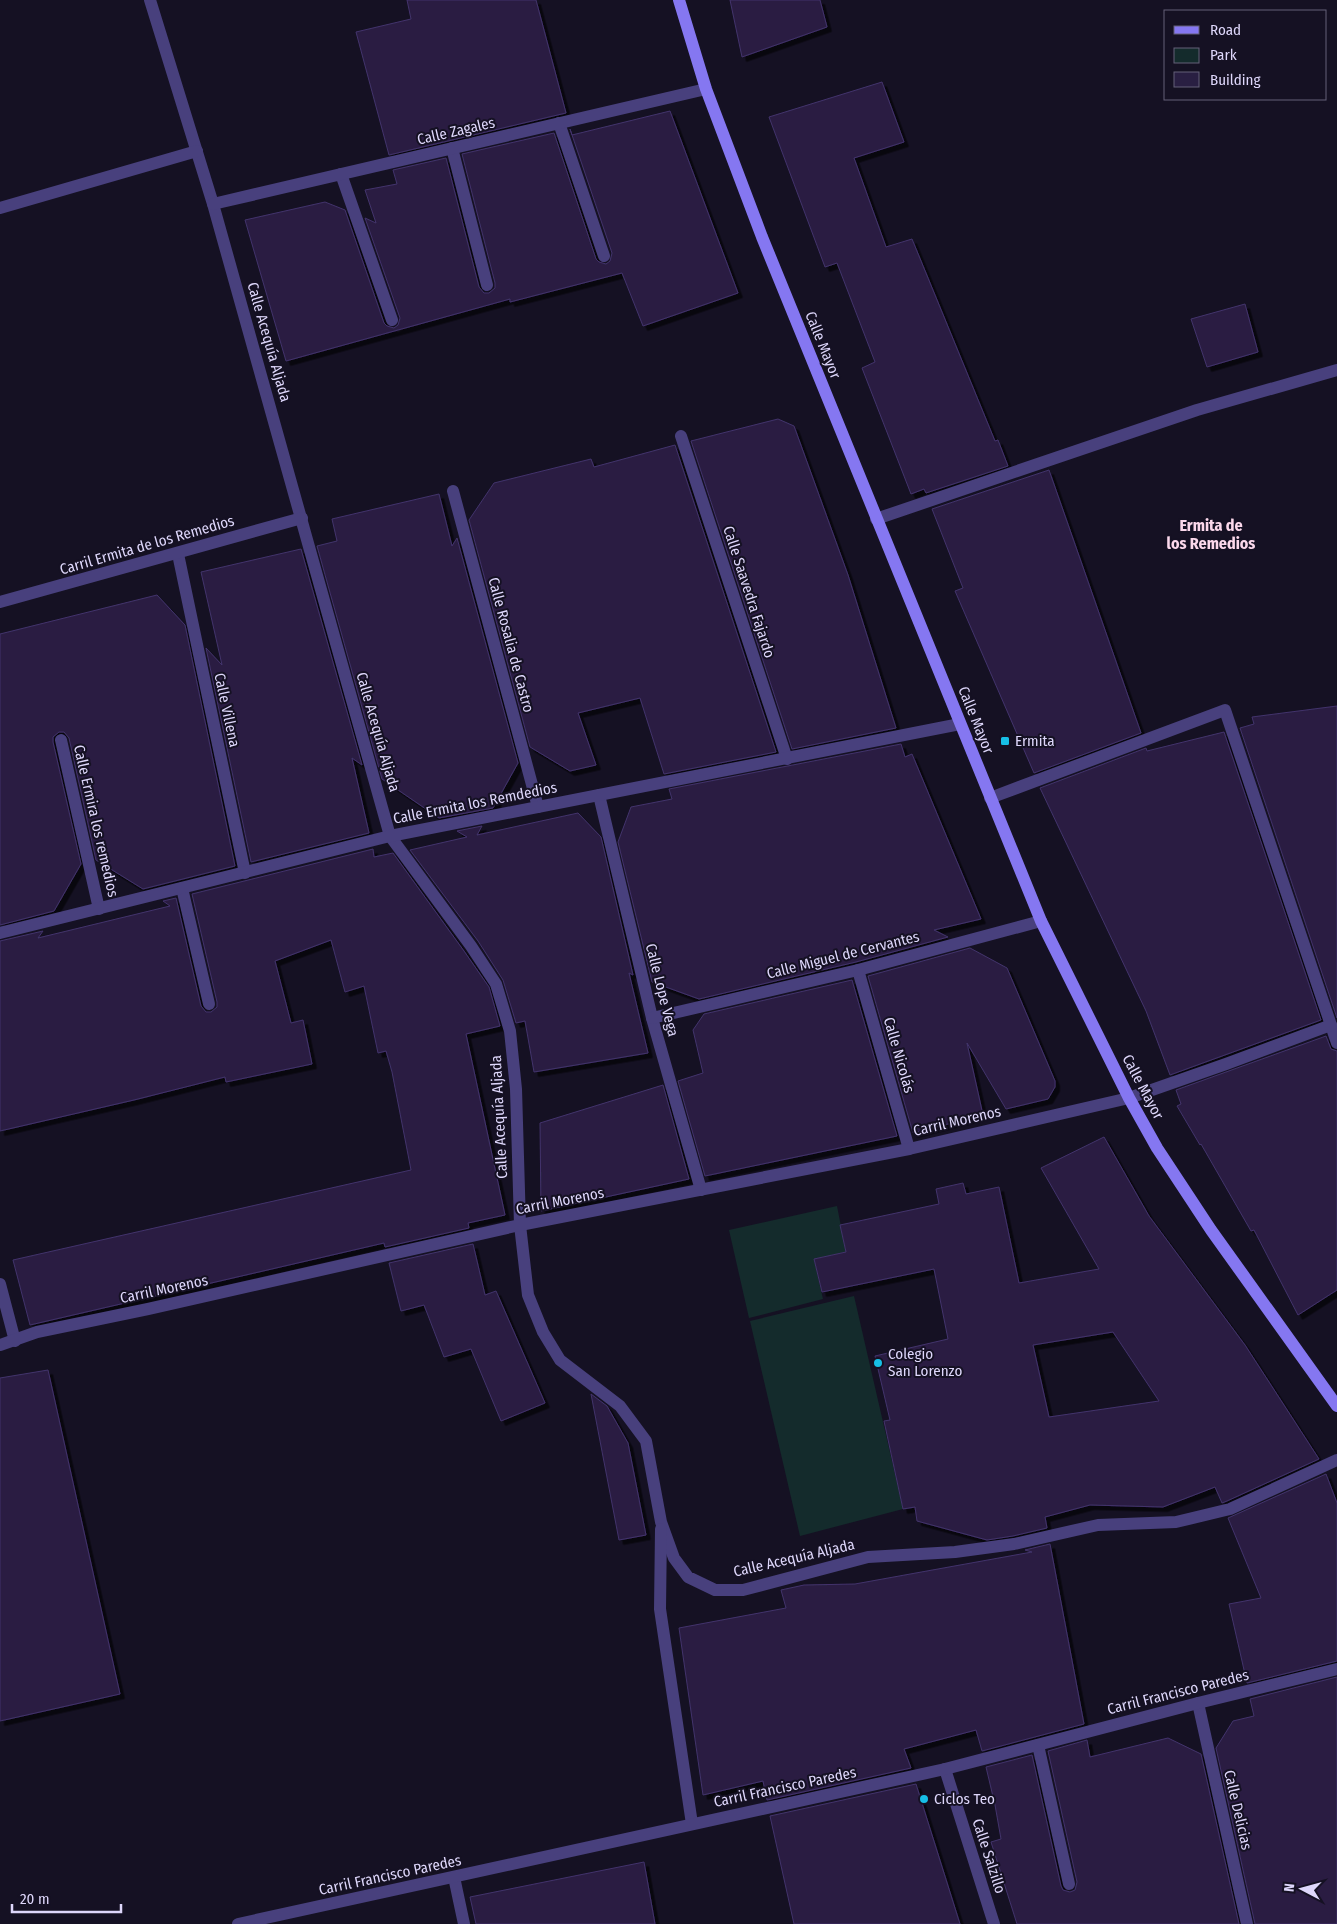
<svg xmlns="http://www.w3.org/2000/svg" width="1337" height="1924" font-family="'Fira Sans Condensed',sans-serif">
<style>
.green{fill:#142b2c}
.building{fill:#291f42;stroke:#43336c;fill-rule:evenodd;filter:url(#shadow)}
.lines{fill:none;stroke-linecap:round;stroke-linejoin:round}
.street{stroke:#48407d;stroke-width:12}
.secondary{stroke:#8577f1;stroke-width:12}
.poi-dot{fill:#17bfe6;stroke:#151123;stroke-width:2}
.labels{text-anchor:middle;stroke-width:4;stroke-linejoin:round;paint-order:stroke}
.street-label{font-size:15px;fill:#ded7fb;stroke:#151123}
.poi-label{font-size:15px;fill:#ded7fb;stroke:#151123;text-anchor:start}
.neighbourhood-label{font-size:16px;font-weight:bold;fill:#fbd8eb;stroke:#151123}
</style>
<defs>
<filter id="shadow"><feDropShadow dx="4.5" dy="4.5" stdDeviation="0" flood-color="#0009"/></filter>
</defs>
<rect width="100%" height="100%" fill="#151123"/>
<!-- green -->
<g class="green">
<polygon points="837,1206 846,1252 814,1259 823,1299 749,1318 729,1230"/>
<polygon points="854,1296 903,1509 800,1536 750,1321"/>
</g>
<!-- building -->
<g class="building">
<polygon points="407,0 536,0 566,113 389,155 356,32 411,19"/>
<polygon points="730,0 820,0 827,27 742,57"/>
<polygon points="882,82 904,142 854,158 886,247 912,239 995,441 998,440 1008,466 926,493 924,489 911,494 862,368 875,362 837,263 825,267 769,117"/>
<polygon points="670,111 738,293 643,326 622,273 510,302 510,299 286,361 245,220 325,202 345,210 384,323 387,326 394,328 398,325 400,318 365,218 376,223 365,190 397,184 393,170 446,158 479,287 484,293 489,293 495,288 495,283 462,154 554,133 596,259 599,262 606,264 610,261 612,253 570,129 572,135"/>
<polygon points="1245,304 1258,352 1207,367 1191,319"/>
<polygon points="778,419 794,426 848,575 896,728 792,749 691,441"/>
<polygon points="675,445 776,752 664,774 640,698 578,713 596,765 570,771 530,747 469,520 494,483 591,459 594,467"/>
<polygon points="1049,470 1141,733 1034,773 955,591 963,588 932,509"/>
<polygon points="439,494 452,546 457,538 518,763 493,808 439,818 382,779 317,546 337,541 332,519"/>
<polygon points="301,549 362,765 352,758 369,833 251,862 206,648 222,665 201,572"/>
<polygon points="157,595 185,625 235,866 143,889 96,860 69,738 64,732 59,732 53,737 53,742 81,864 54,911 0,925 0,634"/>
<polygon points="1337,706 1337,1018 1240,728 1254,724 1252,717"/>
<polygon points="1224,732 1321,1020 1170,1075 1146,1011 1040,788 1146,748 1147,751"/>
<polygon points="901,744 905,757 912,754 981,919 934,930 948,937 856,962 699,999 652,982 618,842 631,807 672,799 669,789"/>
<polygon points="578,813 601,837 633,975 629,973 648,1053 534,1072 525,1021 516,1023 503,980 478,941 410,850 467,837 457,831 482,826 477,835"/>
<polygon points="373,849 374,857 393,853 464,951 489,987 500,1026 466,1034 505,1215 468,1223 469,1228 385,1247 384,1243 30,1325 13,1260 411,1170 392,1072 386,1051 378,1053 364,986 345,992 331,940 275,961 291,1023 303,1020 312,1064 226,1082 225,1077 134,1100 0,1131 0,941 43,931 38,938 170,906 163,901 176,898 201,1006 206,1012 211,1012 217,1007 217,1002 192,894"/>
<polygon points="970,948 1007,968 1055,1081 1055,1087 1048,1099 1006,1109 967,1043 983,1115 913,1133 868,976"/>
<polygon points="852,980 897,1136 705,1176 678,1081 703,1073 693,1030 704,1014"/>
<polygon points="1326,1036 1331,1049 1337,1051 1337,1290 1298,1315 1254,1230 1251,1231 1201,1144 1200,1145 1177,1106 1181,1104 1176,1090"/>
<polygon points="663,1085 689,1179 541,1211 540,1123"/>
<path d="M 1104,1137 L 1149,1216 L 1245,1345 L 1319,1459 L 1227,1501 L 1222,1503 L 1215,1487 L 1163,1507 L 1090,1505 L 1045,1517 L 1047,1528 L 1013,1536 L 987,1540 L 917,1521 L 915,1507 L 903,1509 L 884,1421 L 890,1420 L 875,1356 L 948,1339 L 934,1269 L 822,1292 L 814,1259 L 846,1252 L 840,1225 L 939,1204 L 936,1189 L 963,1183 L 966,1194 L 999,1187 L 1019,1283 L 1099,1269 L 1041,1168 ZM 1113,1332 L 1159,1401 L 1049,1417 L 1033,1345 Z"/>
<polygon points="473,1244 485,1295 496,1291 545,1403 501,1421 471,1349 444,1357 424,1305 401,1311 389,1263"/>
<polygon points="48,1370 120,1694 0,1721 0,1378"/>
<polygon points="591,1394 607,1406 628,1443 646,1535 619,1540"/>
<polygon points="1326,1474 1337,1503 1337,1661 1247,1683 1229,1604 1261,1598 1228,1518"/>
<polygon points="1050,1544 1084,1724 982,1751 976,1730 904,1749 911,1768 767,1800 763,1781 703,1795 679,1628 786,1608 781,1590 804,1585 855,1584 1032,1552 1025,1550"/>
<polygon points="1337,1677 1337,1924 1255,1924 1216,1748 1233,1721 1254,1716 1250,1699"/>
<polygon points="1168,1738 1201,1754 1239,1924 1017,1924 991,1842 1001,1839 995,1805 986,1767 1032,1755 1061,1886 1063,1890 1070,1892 1075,1890 1077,1882 1048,1751 1087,1740 1090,1757"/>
<polygon points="916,1784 960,1924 794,1924 770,1816"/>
<polygon points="644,1862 655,1924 476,1924 470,1897"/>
</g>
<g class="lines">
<!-- street -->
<g class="street">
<polyline points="150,0 213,204 390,836 471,946 496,984 510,1031 516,1089 520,1225 528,1295 543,1332 560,1360 620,1406 646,1441 661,1522 674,1558 688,1577 715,1590 743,1590 868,1557 955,1552 1014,1544 1098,1525 1176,1522 1230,1509 1337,1460"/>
<polyline points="559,123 604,256"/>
<polyline points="452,148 487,285"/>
<polyline points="341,174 392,320"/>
<polyline points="213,204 706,89"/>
<polyline points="0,208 197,151"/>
<polyline points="681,436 787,759"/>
<polyline points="453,491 538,807"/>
<polyline points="876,519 1197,410 1337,370"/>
<polyline points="178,554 245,873"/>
<polyline points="0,602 302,518"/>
<polyline points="61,740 99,909"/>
<polyline points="599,795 652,1018 701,1190"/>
<polyline points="990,798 1225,710 1337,1043"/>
<polyline points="182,888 209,1004"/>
<polyline points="0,933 390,836 960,724"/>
<polyline points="858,970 909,1149"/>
<polyline points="652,1018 858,970 1041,921"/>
<polyline points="0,1284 15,1341"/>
<polyline points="0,1345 37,1332 148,1309 520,1225 909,1149 1129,1098 1226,1064 1331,1025"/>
<polyline points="661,1529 660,1609 692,1824"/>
<polyline points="1198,1703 1247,1924"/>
<polyline points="1038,1745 1069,1884"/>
<polyline points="945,1769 994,1924"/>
<polyline points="454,1877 464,1924"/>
<polyline points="238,1924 945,1769 1198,1703 1337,1669"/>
</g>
<!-- secondary -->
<polyline class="secondary" points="679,0 706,89 762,237 1041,921 1129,1098 1157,1148 1211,1230 1337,1406"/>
</g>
<!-- markers -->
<g class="poi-dot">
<rect x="1000" y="736" width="10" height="10" rx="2.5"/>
<circle cx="878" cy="1363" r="5"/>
<circle cx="924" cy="1799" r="5"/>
</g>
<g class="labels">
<!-- street labels -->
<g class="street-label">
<text transform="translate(456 131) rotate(-13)" y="5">Calle Zagales</text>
<text transform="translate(269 342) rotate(74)" y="5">Calle Acequía Aljada</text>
<text transform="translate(823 345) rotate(68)" y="5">Calle Mayor</text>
<text transform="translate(147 545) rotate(-16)" y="5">Carril Ermita de los Remedios</text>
<text transform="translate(749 592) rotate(72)" y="5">Calle Saavedra Fajardo</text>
<text transform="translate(511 645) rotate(75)" y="5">Calle Rosalia de Castro</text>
<text transform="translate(227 710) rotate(78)" y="5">Calle Villena</text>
<text transform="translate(976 720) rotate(68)" y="5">Calle Mayor</text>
<text transform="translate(378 732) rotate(74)" y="5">Calle Acequía Aljada</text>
<text transform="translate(475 803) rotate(-11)" y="5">Calle Ermita los Remdedios</text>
<text transform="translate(96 821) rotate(77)" y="5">Calle Ermira los remedios</text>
<text transform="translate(843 955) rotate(-14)" y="5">Calle Miguel de Cervantes</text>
<text transform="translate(662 990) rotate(76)" y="5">Calle Lope Vega</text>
<text transform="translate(899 1055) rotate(74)" y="5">Calle Nicolás</text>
<text transform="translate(1143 1087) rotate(62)" y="5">Calle Mayor</text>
<text transform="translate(499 1117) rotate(-93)" y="5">Calle Acequía Aljada</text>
<text transform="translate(957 1121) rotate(-13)" y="5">Carril Morenos</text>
<text transform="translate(560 1201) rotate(-11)" y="5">Carril Morenos</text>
<text transform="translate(164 1289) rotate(-12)" y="5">Carril Morenos</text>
<text transform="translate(794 1558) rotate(-13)" y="5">Calle Acequía Aljada</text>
<text transform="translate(1178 1692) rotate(-14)" y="5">Carril Francisco Paredes</text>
<text transform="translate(785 1787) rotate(-12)" y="5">Carril Francisco Paredes</text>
<text transform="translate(1238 1810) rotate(77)" y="5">Calle Delicias</text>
<text transform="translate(989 1856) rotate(72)" y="5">Calle Salzillo</text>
<text transform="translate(390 1875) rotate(-12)" y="5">Carril Francisco Paredes</text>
</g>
<!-- poi labels -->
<g class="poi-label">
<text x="1015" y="746">Ermita</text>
<text x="888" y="1359">Colegio<tspan x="888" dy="17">San Lorenzo</tspan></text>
<text x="934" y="1804">Ciclos Teo</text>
</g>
<!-- neighbourhood labels -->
<g class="neighbourhood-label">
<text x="1211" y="531">Ermita de<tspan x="1211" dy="18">los Remedios</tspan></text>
</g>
</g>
<!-- legend -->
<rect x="1164" y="10" width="162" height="90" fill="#151123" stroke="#656079"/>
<rect x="1174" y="26" width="25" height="8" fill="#8577f1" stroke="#656079"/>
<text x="1210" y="35" font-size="15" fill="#ded7fb">Road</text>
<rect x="1174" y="48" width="25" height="15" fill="#142b2c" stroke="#656079"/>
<text x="1210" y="60" font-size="15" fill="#ded7fb">Park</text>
<rect x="1174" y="72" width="25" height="15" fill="#291f42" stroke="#656079"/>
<text x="1210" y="85" font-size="15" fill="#ded7fb">Building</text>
<!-- north arrow -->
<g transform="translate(1302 1889) rotate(276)" stroke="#151123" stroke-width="4" paint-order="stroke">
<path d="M0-4L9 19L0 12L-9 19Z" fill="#ded7fb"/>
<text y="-8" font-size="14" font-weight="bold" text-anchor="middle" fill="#ded7fb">N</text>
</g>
<!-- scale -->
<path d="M12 1904v8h109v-8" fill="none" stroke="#ded7fb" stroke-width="2.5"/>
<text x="20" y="1904" font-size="15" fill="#ded7fb" stroke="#151123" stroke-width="4" paint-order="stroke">20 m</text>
</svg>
